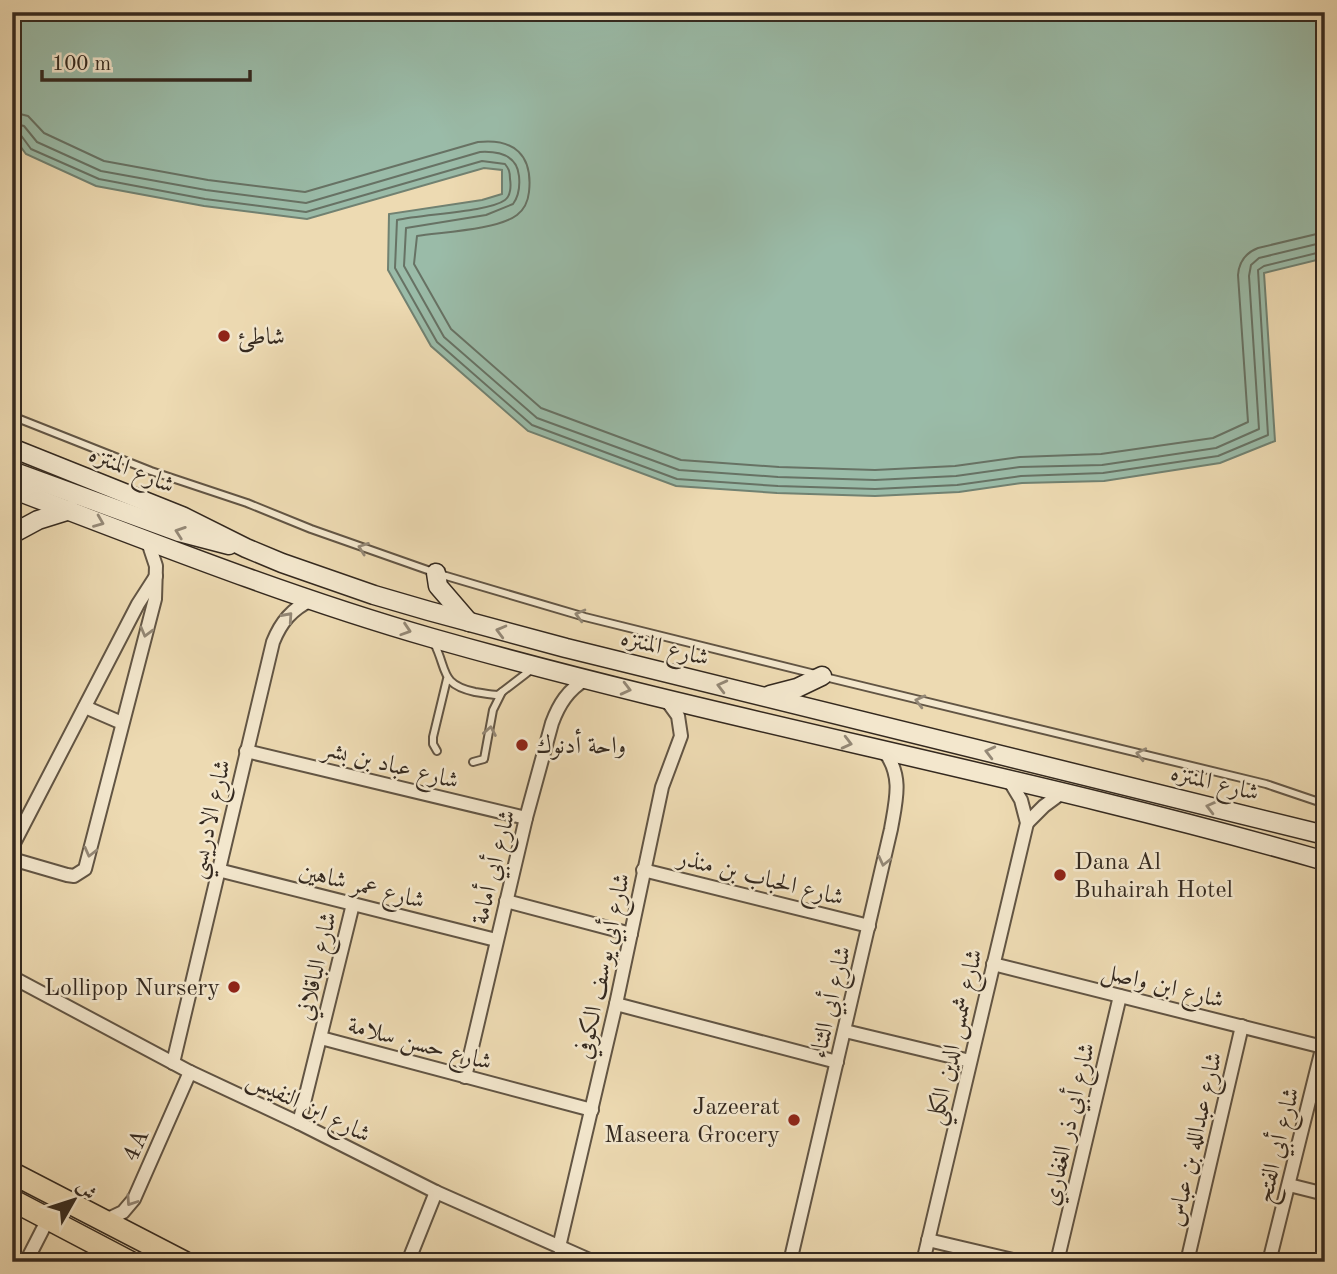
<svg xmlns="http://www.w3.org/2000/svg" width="1337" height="1274" font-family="'Old Standard TT',Amiri,serif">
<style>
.water{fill:#9abba8;stroke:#718171;stroke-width:2}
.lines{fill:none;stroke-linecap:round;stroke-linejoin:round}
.shore{stroke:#677264;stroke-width:2}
.lane-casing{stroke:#625544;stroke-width:10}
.street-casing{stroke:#625544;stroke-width:16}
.secondary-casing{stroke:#34291f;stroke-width:21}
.primary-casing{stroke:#34291f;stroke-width:24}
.lane{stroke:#f3e7cd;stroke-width:6}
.street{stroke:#f3e7cd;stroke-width:12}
.secondary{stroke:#f3e7cd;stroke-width:18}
.primary{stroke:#eddab2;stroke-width:21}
.oneway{stroke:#948876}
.poi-dot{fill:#8f2418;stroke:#f3e7cd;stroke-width:2.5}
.labels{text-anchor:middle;stroke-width:5;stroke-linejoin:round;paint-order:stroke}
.poi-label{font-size:24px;fill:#34291f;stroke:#f3e7cd;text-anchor:start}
.street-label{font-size:24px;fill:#34291f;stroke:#f3e7cd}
</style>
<rect width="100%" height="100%" fill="#eddab2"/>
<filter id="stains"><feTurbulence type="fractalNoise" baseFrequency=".00286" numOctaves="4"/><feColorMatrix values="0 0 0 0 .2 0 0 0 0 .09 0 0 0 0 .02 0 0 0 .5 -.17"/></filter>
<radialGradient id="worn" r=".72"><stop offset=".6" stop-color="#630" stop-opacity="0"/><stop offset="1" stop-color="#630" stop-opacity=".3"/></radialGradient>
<!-- water -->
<g class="water">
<polygon points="12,12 1325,12 1325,258 1264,273 1275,441 1220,463 1104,481 1022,483 959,492 875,496 777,493 676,486 528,431 431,346 388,270 389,214 482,200 502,194 502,170 484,168 307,219 204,206 96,186 26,154 12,135"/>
<polygon points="12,182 20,212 12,275"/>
</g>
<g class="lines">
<!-- shore -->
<g class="shore">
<path d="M 12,112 L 28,116 L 44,133 L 104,161 L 208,180 L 305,192 L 478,142 C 514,138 533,155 529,192 C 528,201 525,209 517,215 C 497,230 442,232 417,236 L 414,264 L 451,329 L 541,408 L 681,460 L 779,467 L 875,470 L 955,466 L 1020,457 L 1101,454 L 1213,438 L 1248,422 L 1238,275 C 1239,262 1245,253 1258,248 L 1325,232"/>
<path d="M 12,123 L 24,126 L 37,142 L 101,171 L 206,190 L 306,203 L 480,152 C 499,151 517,155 519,176 C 520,186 519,196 513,204 L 486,215 L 406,228 L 404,266 L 444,337 L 537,418 L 679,470 L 778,477 L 875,480 L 956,476 L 1020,467 L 1102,465 L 1216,448 L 1259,429 L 1249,276 L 1251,265 L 1259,258 L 1325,242"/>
<path d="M 12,132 L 20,134 L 31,149 L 99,179 L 205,199 L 306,212 L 482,161 L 505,164 C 509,169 510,172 510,179 C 511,185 511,196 505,200 C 489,212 421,214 397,220 L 395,268 L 437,342 L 532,425 L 677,479 L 778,486 L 875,489 L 957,485 L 1021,476 L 1103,473 L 1218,456 L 1268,435 L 1258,270 L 1264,266 L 1325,251"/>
</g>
<defs>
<g id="lane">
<polyline points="12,416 151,471 247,503 311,529 436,573 585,617 815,674"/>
<path d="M 434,643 C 448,670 439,684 475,692 C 483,693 490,695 498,695 L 532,669"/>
<polyline points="825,677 1266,784 1325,804"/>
<polyline points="437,751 433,744 433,737 447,679"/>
<polyline points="473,762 484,759 493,710 502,692"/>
</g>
<g id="street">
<polyline points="85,707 122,723"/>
<polyline points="246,751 526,818"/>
<polyline points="1027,823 1044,806 1063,792"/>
<polyline points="12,847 138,604 156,576"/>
<polyline points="12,859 67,875 74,876 85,869 155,599 156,566 148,542"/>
<polyline points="218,870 496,940"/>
<polyline points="643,870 869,926"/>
<polyline points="506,901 631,934"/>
<polyline points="993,964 1323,1047"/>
<polyline points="12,977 190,1072 299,1123 436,1192 594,1262"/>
<polyline points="616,1004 837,1062"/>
<polyline points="845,1031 970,1061"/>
<polyline points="321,1038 592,1110"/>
<path d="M 173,1063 L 273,642 C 281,622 292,609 311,600"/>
<path d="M 465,1077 L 526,818 L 552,723 C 559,704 568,690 586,679"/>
<polyline points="299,1123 353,904"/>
<polyline points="1289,1185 1325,1194"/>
<polyline points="104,1221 123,1212 134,1199 190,1072"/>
<polyline points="928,1240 1021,1262"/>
<polyline points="559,1247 616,1004 662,787 681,736 678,716 665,698"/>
<polyline points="26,1262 48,1219"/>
<polyline points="408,1262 436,1192"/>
<path d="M 790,1262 L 891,829 C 896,800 903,777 885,752"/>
<polyline points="923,1262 1027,823 1021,800 1009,780"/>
<polyline points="1057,1262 1120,996"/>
<polyline points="1187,1262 1242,1026"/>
<polyline points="1269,1262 1324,1041"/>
</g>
<g id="secondary">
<polyline points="12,448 182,516 246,548 282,563 374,595 429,611 566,648 1325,835"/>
<polyline points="12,471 179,532 229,545"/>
<path d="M 12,489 C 151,542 289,597 432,638 C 727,722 1030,776 1325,861"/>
<polyline points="12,534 38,520 70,510"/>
<polyline points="436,573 438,586 469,622"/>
<polyline points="770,695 797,688 822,676"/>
</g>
<g id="primary">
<polyline points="12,1173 184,1262"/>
<polyline points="12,1200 130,1262"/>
</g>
</defs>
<!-- lane casing -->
<use href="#lane" class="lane-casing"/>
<!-- street casing -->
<use href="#street" class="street-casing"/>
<!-- secondary casing -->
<use href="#secondary" class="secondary-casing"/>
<!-- primary casing -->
<use href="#primary" class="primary-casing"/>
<!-- lane -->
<use href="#lane" class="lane"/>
<!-- street -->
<use href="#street" class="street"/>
<!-- secondary -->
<use href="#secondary" class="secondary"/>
<!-- primary -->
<use href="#primary" class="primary"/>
</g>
<!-- one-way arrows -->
<defs><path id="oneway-chevron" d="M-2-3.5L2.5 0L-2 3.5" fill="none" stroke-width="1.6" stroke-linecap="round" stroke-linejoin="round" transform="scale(1.75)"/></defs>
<g class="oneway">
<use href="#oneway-chevron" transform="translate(99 522) rotate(22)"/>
<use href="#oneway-chevron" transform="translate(180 532) rotate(-161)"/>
<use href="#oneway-chevron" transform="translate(363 548) rotate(-160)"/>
<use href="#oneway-chevron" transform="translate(580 615) rotate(-165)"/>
<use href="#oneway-chevron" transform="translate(288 617) rotate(-48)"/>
<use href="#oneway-chevron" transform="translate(406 630) rotate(18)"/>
<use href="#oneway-chevron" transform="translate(501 631) rotate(-165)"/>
<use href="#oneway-chevron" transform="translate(146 632) rotate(105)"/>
<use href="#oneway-chevron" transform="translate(722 686) rotate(-166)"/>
<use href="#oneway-chevron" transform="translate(626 689) rotate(14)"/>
<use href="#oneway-chevron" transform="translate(920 701) rotate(-166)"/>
<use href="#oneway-chevron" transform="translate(490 731) rotate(-80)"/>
<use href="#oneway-chevron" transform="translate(847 743) rotate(14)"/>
<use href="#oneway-chevron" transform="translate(990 752) rotate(-166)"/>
<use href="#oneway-chevron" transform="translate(1141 754) rotate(-167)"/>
<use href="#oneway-chevron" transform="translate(1211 807) rotate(-166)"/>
<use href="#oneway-chevron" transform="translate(90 852) rotate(104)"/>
<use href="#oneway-chevron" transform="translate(884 861) rotate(103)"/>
<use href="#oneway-chevron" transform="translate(131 1201) rotate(124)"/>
</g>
<!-- markers -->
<g class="poi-dot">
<circle cx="224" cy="336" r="7"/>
<circle cx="522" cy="745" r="7"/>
<circle cx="1060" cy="875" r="7"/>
<circle cx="234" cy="987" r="7"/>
<circle cx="794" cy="1120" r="7"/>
</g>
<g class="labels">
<!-- poi labels -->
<g class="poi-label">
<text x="238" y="344">شاطئ</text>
<text x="536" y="753">واحة أدنوك</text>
<text x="1074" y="869">Dana Al<tspan x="1074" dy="28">Buhairah Hotel</tspan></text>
<text x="220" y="995" text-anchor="end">Lollipop Nursery</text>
<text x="780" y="1114" text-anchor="end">Jazeerat<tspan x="780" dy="28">Maseera Grocery</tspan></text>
</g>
<!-- street labels -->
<g class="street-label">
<text transform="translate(132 469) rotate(22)" y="8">شارع المنتزه</text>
<text transform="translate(665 647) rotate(14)" y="8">شارع المنتزه</text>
<text transform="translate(391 764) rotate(14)" y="8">شارع عباد بن بشر</text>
<text transform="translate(1215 782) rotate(14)" y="8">شارع المنتزه</text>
<text transform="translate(209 819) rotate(-77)" y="8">شارع الادريسي</text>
<text transform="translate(493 867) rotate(-76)" y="8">شارع أبي أمامة</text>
<text transform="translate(761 877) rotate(14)" y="8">شارع الحباب بن منذر</text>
<text transform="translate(362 885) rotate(14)" y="8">شارع عمر شاهين</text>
<text transform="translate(316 966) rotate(-77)" y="8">شارع الباقلاني</text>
<text transform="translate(602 966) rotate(-78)" y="8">شارع أبي يوسف الكوفي</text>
<text transform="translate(1163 985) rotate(14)" y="8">شارع ابن واصل</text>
<text transform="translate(830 1002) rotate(-77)" y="8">شارع أبي الثناء</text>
<text transform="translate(954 1037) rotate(-77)" y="8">شارع شمس الدين الكلي</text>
<text transform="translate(420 1043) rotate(15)" y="8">شارع حسن سلامة</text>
<text transform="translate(309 1106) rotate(26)" y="8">شارع ابن النفيس</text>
<text transform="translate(1068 1124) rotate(-77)" y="8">شارع أبي ذر الغفاري</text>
<text transform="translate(1194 1139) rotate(-77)" y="8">شارع عبدالله بن عباس</text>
<text transform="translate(135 1145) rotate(-66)" y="8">4A</text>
<text transform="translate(1277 1145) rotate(-76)" y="8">شارع أبي الفتح</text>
</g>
</g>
<!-- margin -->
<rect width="1337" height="1274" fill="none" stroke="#eddab2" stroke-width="42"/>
<rect x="14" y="14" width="1309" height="1246" fill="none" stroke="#34291f" stroke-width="3.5"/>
<rect x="21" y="21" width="1295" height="1232" fill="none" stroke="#34291f" stroke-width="2"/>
<!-- north arrow -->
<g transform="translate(74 1200) rotate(51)" stroke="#f3e7cd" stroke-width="5" paint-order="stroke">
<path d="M0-5L12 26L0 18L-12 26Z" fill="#34291f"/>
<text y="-10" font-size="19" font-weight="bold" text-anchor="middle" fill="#34291f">ش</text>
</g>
<!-- scale -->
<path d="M42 70v10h208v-10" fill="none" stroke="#34291f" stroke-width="3.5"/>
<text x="52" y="70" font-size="21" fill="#34291f" stroke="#f3e7cd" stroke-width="5" paint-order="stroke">100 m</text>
<rect width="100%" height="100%" filter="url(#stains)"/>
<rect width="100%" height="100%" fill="url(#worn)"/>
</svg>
